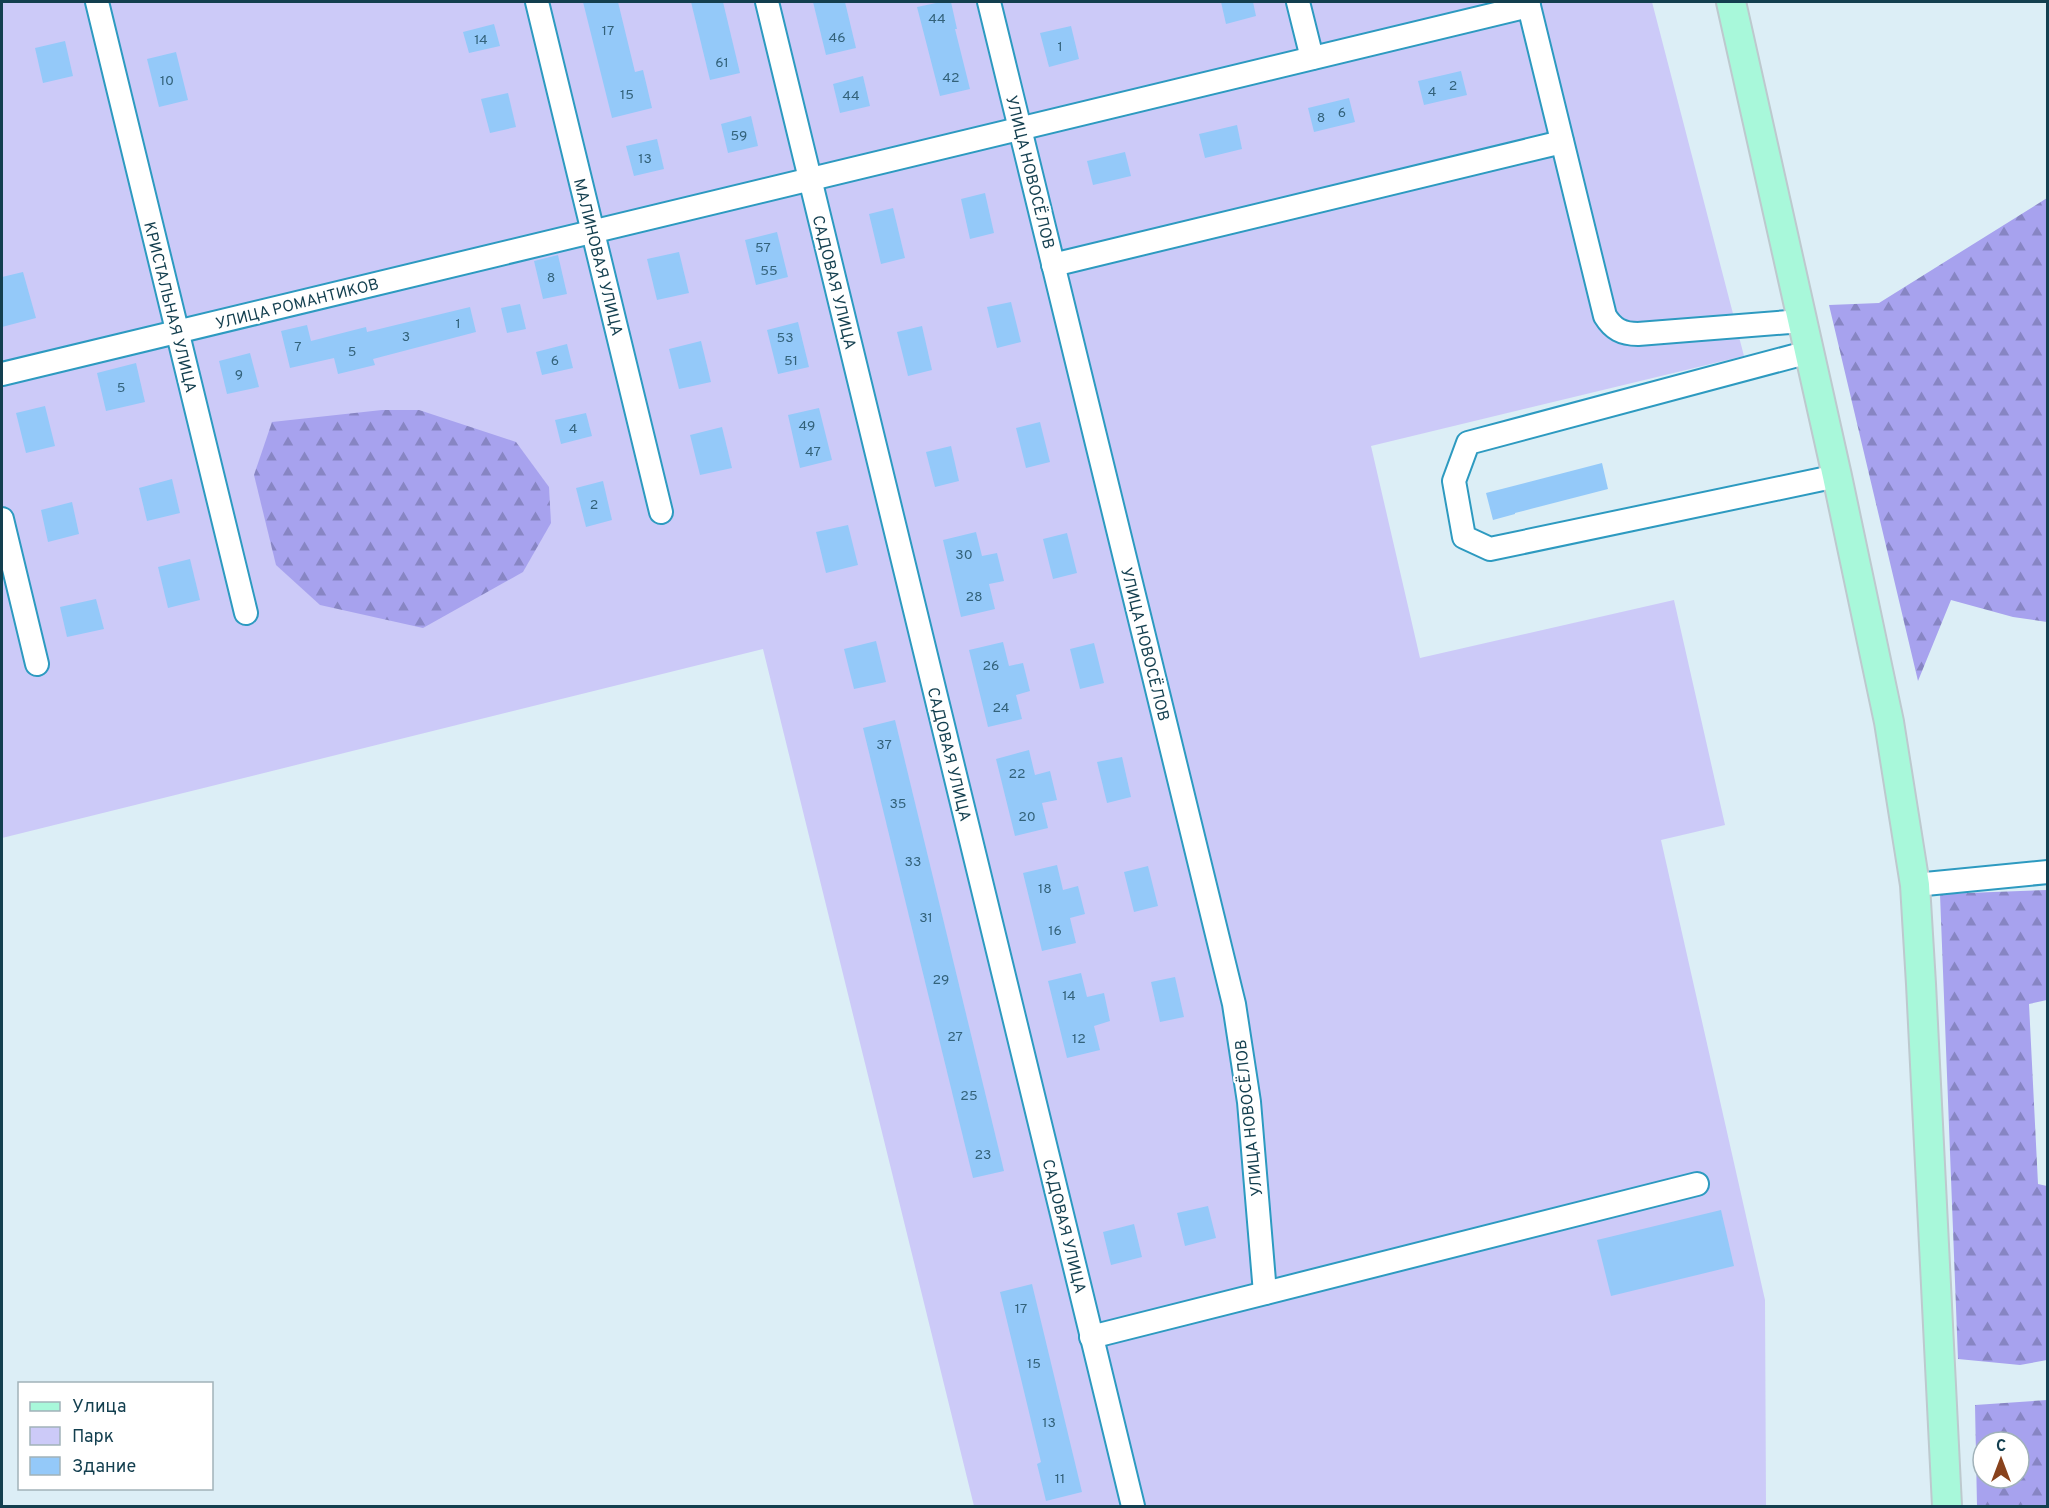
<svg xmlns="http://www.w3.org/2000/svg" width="2049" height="1508" font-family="Overpass,sans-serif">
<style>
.green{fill:#cccaf8}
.forest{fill:url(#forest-firs);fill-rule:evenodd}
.building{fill:#94c9f9}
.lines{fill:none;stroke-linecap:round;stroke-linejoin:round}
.minor-casing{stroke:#2d9ac0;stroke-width:26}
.major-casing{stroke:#bdc9ce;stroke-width:32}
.minor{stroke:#fff;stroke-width:22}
.major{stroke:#a8f8da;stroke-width:28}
.labels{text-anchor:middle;stroke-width:4.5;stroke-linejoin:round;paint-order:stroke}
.number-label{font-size:14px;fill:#33627a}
.street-label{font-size:16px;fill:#133f4f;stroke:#fff}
</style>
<defs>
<pattern id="forest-firs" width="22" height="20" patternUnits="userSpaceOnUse" patternTransform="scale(1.5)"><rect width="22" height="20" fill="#a7a2ee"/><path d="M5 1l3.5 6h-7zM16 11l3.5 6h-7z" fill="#8785c3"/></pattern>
</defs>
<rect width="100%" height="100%" fill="#dceef6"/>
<!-- green -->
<polygon class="green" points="2,2 1652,2 1744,356 1371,446 1420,658 1674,600 1725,825 1661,840 1765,1300 1766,1506 974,1506 763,649 2,838"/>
<!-- forest -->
<g class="forest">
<polygon points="2047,198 2047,622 2013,617 1951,600 1918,681 1829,305 1879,303"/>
<polygon points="382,410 419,410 516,442 549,487 551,523 523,572 423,628 320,605 276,565 254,475 272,422"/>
<polygon points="2047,890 2047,1000 2029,1004 2038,1184 2047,1186 2047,1360 2020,1365 1958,1359 1940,894"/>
<path d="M 2047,1400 L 2047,1506 L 1977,1506 L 1975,1405 ZM 1983,1442 L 2019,1442 L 2019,1478 L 1983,1478 Z"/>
</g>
<!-- building -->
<g class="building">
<polygon points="583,2 618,2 635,72 643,70 652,108 612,118"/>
<polygon points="691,2 723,2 740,73 710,80"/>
<polygon points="813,2 845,2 856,48 826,55"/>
<polygon points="941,2 951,2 957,29 955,29 970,89 940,96 917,7"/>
<polygon points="1221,2 1253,2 1256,16 1226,24"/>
<polygon points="494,24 500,46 469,53 463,32"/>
<polygon points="1071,26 1079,59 1049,67 1040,33"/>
<polygon points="65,41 73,76 43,83 35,48"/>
<polygon points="176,52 188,100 159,107 147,59"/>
<polygon points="1461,71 1467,95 1424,105 1418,81"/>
<polygon points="863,76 870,106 840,113 833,84"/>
<polygon points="508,93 516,127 490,133 481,99"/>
<polygon points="1349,98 1355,122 1314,132 1308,108"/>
<polygon points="751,116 758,146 728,153 721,124"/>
<polygon points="1237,125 1242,149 1205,158 1199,134"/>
<polygon points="657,139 664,169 634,176 626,146"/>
<polygon points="1125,152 1131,176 1093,185 1087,161"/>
<polygon points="985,193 994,233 970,239 961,199"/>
<polygon points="893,208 905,258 881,264 869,214"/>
<polygon points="777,232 788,277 756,285 745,240"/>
<polygon points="679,252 689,293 657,300 647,259"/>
<polygon points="558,255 567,294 543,299 534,261"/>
<polygon points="23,272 36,318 2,327 2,277"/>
<polygon points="1011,302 1021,342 997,348 987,307"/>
<polygon points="520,304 526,329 507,333 501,308"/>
<polygon points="470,307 476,332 373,359 375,365 338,374 334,358 290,368 281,331 307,325 311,341 366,327 367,332"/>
<polygon points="798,322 809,367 778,374 767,330"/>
<polygon points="922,326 932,370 908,376 897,332"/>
<polygon points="701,341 711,382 679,389 669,349"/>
<polygon points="567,344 573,368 542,375 536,352"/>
<polygon points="250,353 259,387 227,394 219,361"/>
<polygon points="136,363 145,402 106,411 97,373"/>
<polygon points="45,406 55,446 26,453 16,413"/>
<polygon points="819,408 832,460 800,468 788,415"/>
<polygon points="586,413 592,436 561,444 555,420"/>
<polygon points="1040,422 1050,462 1026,468 1016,428"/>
<polygon points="722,427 732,468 700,475 690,435"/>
<polygon points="951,446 959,481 935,487 926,452"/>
<polygon points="1602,463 1608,489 1515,513 1515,514 1493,520 1486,493"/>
<polygon points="172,479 180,513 147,521 139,488"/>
<polygon points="603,481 612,520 586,527 576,488"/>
<polygon points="72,502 79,534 48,542 41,510"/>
<polygon points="848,525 858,565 826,573 816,532"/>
<polygon points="976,532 982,556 997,553 1004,581 989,584 995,609 961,617 943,540"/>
<polygon points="1067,533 1077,573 1053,579 1043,539"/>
<polygon points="190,559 200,600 168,608 158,567"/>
<polygon points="96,599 104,629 67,637 60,607"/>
<polygon points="876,641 886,682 854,689 844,649"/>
<polygon points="1003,642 1009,666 1023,663 1030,691 1016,695 1022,719 988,727 969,650"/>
<polygon points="1094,643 1104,683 1080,689 1070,649"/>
<polygon points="895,720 1004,1171 973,1178 863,728"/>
<polygon points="1029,750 1035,775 1050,771 1057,800 1042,803 1048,828 1015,836 996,759"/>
<polygon points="1122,757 1131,797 1107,803 1097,762"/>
<polygon points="1057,865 1063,890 1078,886 1085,914 1070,918 1076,943 1042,951 1023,873"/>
<polygon points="1148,866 1158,906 1134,912 1124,872"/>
<polygon points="1081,973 1087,997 1104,993 1110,1021 1094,1026 1100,1050 1067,1058 1048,981"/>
<polygon points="1175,977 1184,1017 1160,1022 1151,982"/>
<polygon points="1208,1206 1216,1238 1185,1246 1177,1213"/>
<polygon points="1721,1210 1734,1266 1611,1296 1597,1240"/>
<polygon points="1134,1224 1142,1257 1111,1265 1103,1232"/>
<polygon points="1032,1284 1082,1492 1046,1501 1037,1464 1041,1462 1000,1292"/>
</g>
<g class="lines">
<defs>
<g id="minor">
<polyline points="97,2 246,613"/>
<polyline points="537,2 661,512"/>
<polyline points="767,2 1133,1506"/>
<polyline points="989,2 1234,1004 1249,1102 1265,1293"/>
<polyline points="1298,2 1312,58"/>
<path d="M 1528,2 L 1605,316 C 1613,329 1622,334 1638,334 L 1802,321"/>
<polyline points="1053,265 1562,142"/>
<polyline points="1809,352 1468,443 1454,481 1464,537 1490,549 1837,476"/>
<polyline points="2,374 1529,6"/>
<polyline points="2,519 37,664"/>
<polyline points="1915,885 2048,872"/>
<polyline points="1091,1337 1697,1184"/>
</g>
<polyline id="major" points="1731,2 1837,476 1889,722 1915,885 1921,984 1947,1506"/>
</defs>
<!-- minor casing -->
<use href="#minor" class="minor-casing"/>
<!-- major casing -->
<use href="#major" class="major-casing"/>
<!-- minor -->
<use href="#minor" class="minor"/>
<!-- major -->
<use href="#major" class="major"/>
</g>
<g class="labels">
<!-- number labels -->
<g class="number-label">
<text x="937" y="23">44</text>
<text x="608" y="35">17</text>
<text x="837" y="42">46</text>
<text x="481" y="44">14</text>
<text x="1060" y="51">1</text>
<text x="722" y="67">61</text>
<text x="951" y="82">42</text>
<text x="167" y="85">10</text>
<text x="1453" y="90">2</text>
<text x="1432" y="96">4</text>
<text x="627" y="99">15</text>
<text x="851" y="100">44</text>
<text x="1342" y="117">6</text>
<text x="1321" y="122">8</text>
<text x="739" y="140">59</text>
<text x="645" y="163">13</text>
<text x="763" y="252">57</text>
<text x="769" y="275">55</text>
<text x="551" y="282">8</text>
<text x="458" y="328">1</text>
<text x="406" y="341">3</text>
<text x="785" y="342">53</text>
<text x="298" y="351">7</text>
<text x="352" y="356">5</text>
<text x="555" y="365">6</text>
<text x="791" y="365">51</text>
<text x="239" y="379">9</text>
<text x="121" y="392">5</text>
<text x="807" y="430">49</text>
<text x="573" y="433">4</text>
<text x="813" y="456">47</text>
<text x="594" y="509">2</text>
<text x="964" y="559">30</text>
<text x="974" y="601">28</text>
<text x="991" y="670">26</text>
<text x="1001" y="712">24</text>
<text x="884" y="749">37</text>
<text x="1017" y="778">22</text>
<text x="898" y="808">35</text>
<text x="1027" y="821">20</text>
<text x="913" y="866">33</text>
<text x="1045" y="893">18</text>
<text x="926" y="922">31</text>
<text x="1055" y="935">16</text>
<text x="941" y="984">29</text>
<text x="1069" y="1000">14</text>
<text x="955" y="1041">27</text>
<text x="1079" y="1043">12</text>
<text x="969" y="1100">25</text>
<text x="983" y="1159">23</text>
<text x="1021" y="1313">17</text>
<text x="1034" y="1368">15</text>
<text x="1049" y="1427">13</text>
<text x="1060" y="1483">11</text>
</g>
<!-- street labels -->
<g class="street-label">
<text transform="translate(1031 172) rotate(76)" y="6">УЛИЦА НОВОСЁЛОВ</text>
<text transform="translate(599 257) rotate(76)" y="6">МАЛИНОВАЯ УЛИЦА</text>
<text transform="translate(835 282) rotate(76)" y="6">САДОВАЯ УЛИЦА</text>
<text transform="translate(297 303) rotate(-14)" y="6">УЛИЦА РОМАНТИКОВ</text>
<text transform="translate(171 307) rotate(76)" y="6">КРИСТАЛЬНАЯ УЛИЦА</text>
<text transform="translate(1146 644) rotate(76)" y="6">УЛИЦА НОВОСЁЛОВ</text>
<text transform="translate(950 754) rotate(76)" y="6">САДОВАЯ УЛИЦА</text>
<text transform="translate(1248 1118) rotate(-96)" y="6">УЛИЦА НОВОСЁЛОВ</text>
<text transform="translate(1065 1226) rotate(76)" y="6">САДОВАЯ УЛИЦА</text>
</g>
</g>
<!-- border -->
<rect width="2049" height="1508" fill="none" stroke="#133f4f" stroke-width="6"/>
<!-- legend -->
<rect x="18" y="1382" width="195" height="108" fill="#ffffff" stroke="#a1b2b9" stroke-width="1.5"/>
<rect x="30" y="1402" width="30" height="9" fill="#a8f8da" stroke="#a1b2b9" stroke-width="1.5"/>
<text x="72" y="1412" font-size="18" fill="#133f4f">Улица</text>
<rect x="30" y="1427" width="30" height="18" fill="#cccaf8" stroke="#a1b2b9" stroke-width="1.5"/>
<text x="72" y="1442" font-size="18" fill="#133f4f">Парк</text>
<rect x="30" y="1457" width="30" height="18" fill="#94c9f9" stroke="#a1b2b9" stroke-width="1.5"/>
<text x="72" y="1472" font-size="18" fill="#133f4f">Здание</text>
<!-- north arrow -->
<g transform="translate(2001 1460)"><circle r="28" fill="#ffffff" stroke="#a1b2b9" stroke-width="1.5"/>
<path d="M0-4.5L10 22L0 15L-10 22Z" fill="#88421c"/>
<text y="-9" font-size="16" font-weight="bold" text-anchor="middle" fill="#133f4f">С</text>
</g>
</svg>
